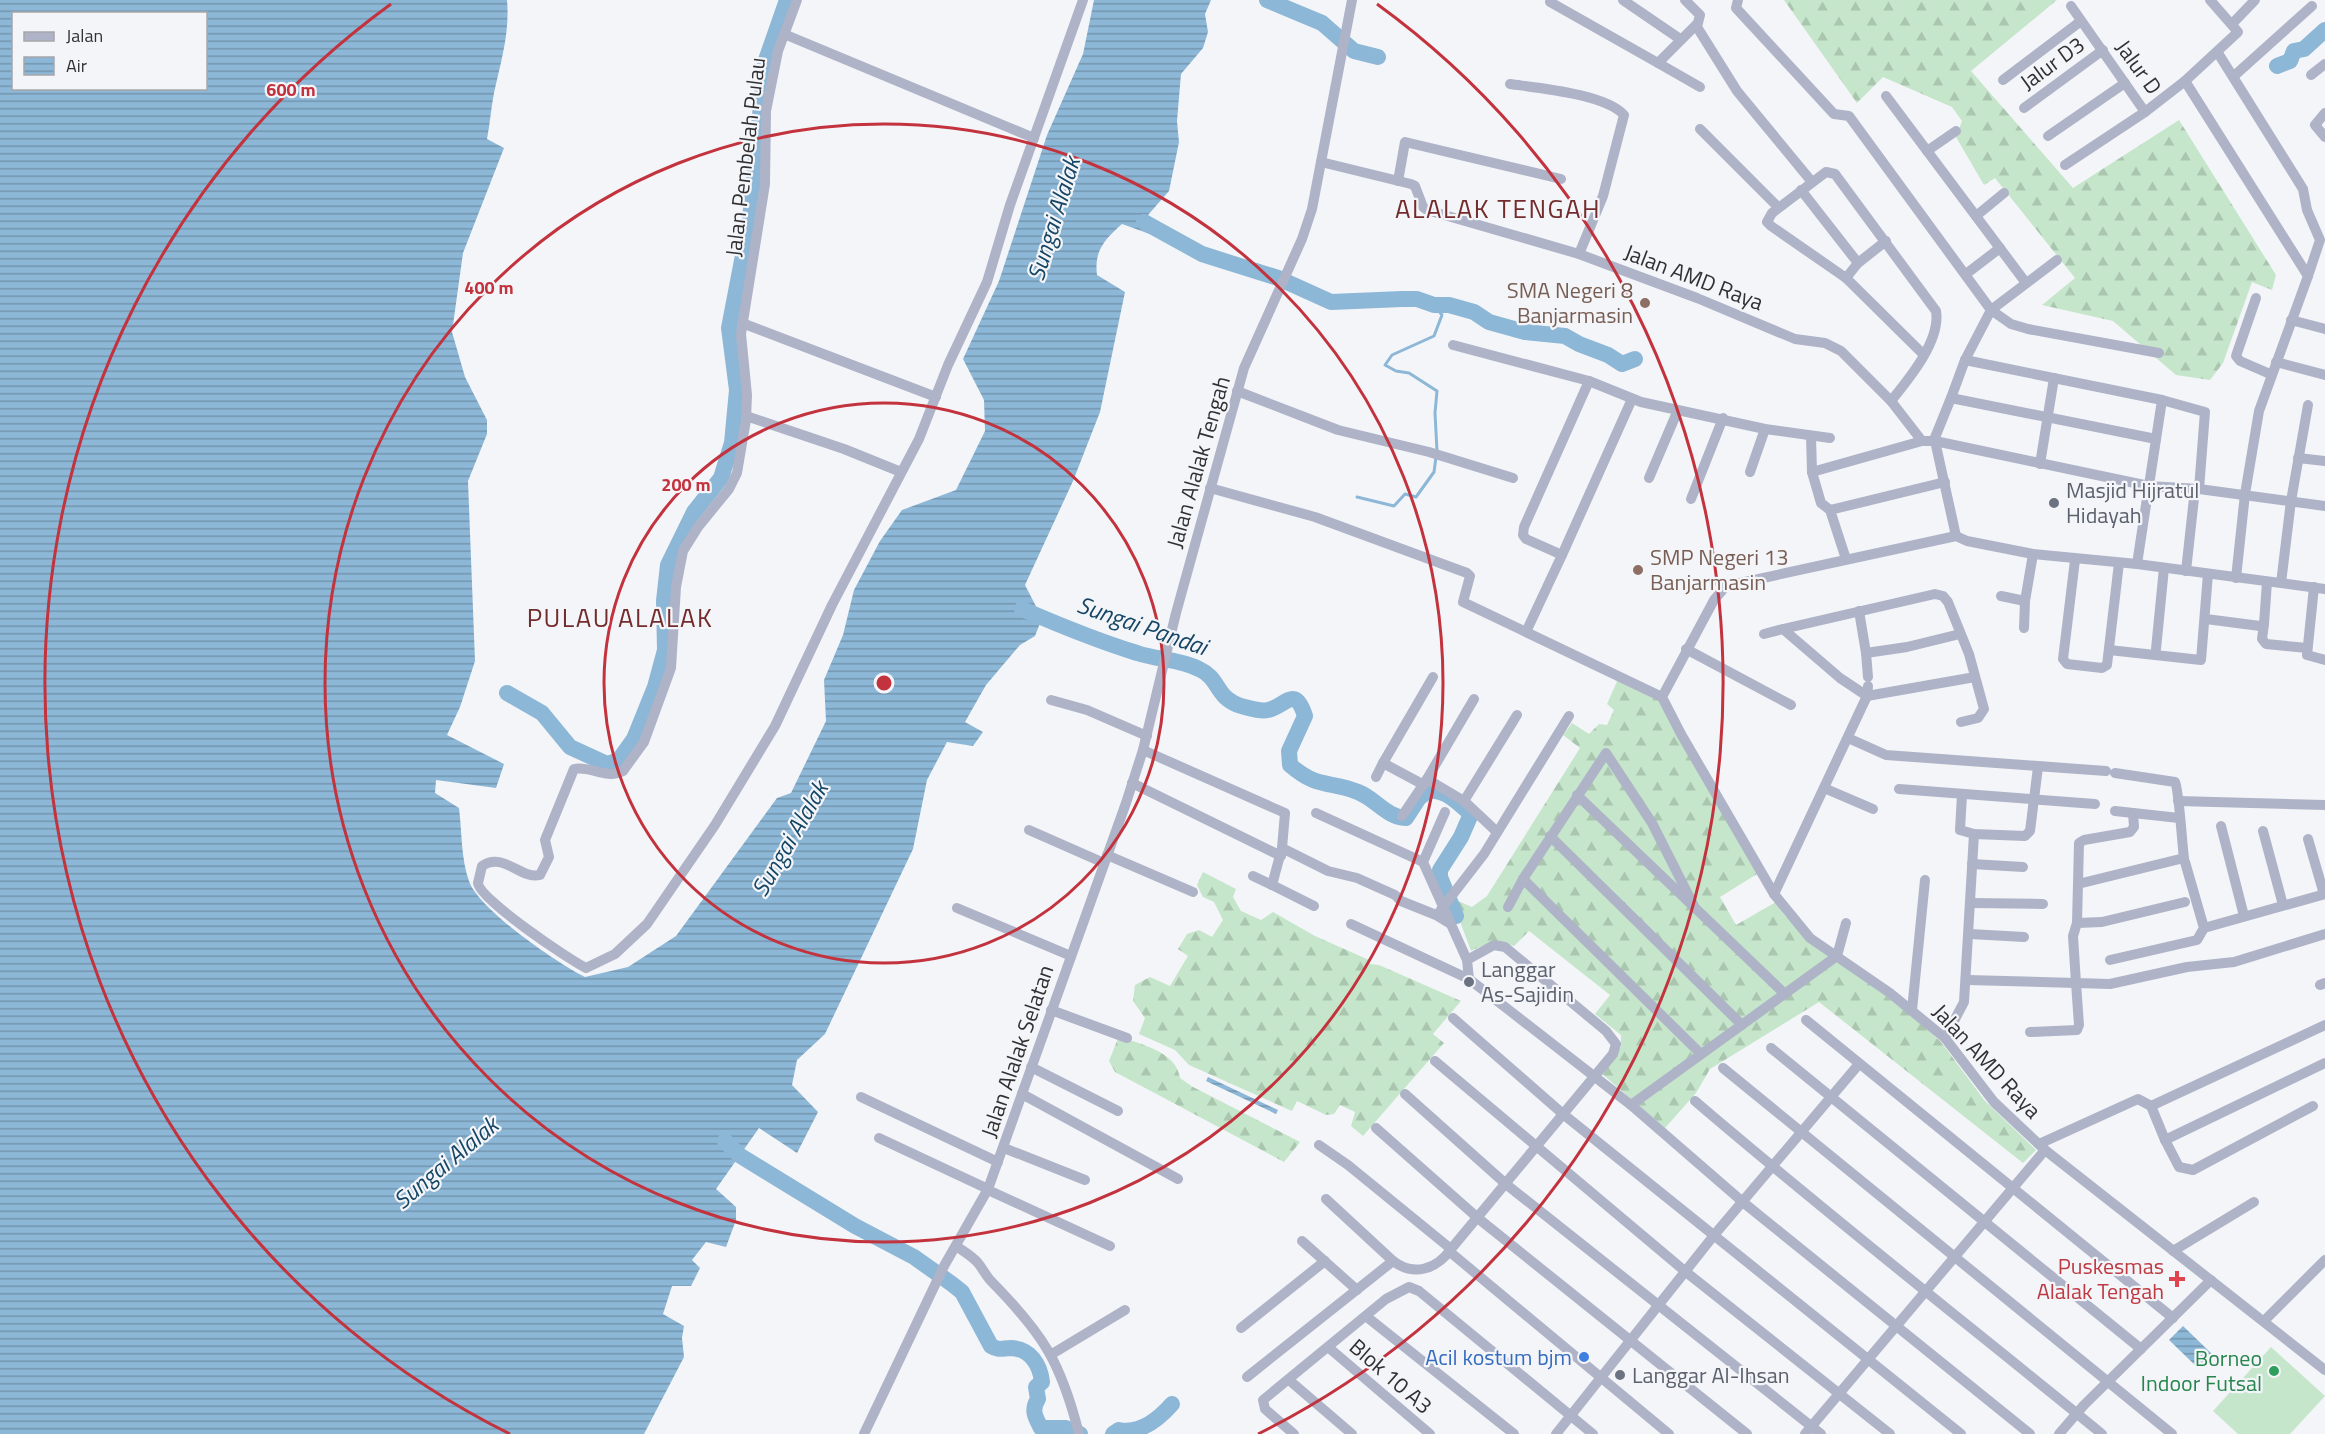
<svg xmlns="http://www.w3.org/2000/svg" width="2325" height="1434" font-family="'Titillium Web',sans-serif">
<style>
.forest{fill:url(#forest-firs)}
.pitch{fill:#c5e6cb}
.water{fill:url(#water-rules);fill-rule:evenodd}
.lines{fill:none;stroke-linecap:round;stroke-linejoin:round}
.stream{stroke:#8db7d6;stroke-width:3}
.river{stroke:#8db7d6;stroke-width:16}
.minor{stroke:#afb3c7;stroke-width:10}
.ring{fill:none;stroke:#c3333e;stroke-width:3}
.education-dot{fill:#8d6e63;stroke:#f4f5f9;stroke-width:2}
.worship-dot{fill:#6b7280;stroke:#f4f5f9;stroke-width:2}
.health-dot{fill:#e0444e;stroke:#f4f5f9;stroke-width:2}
.shop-dot{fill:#3f7fe0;stroke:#f4f5f9;stroke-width:2}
.leisure-dot{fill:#2e9e5b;stroke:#f4f5f9;stroke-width:2}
.labels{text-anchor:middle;stroke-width:4.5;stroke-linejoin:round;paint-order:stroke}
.street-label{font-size:22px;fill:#313133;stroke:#f4f5f9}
.education-label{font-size:22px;fill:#785e54;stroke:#f4f5f9;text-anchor:end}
.worship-label{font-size:22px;fill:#5b616d;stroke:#f4f5f9;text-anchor:start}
.health-label{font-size:22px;fill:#be3a42;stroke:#f4f5f9;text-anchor:end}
.shop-label{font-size:22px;fill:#366cbe;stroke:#f4f5f9;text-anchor:end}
.leisure-label{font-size:22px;fill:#27864d;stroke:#f4f5f9;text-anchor:end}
.water-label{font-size:24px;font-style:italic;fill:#154666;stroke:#f4f5f9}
.quarter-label{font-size:26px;letter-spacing:1.5px;fill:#732c2d;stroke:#f4f5f9}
.centre{fill:#c3333e;stroke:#f4f5f9;stroke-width:3}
.ring-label{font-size:18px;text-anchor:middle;font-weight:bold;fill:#c3333e;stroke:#f4f5f9;stroke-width:4.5;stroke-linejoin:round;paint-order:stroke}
</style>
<defs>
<pattern id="forest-firs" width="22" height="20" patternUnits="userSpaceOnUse" patternTransform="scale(1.5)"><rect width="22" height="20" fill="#c5e6cb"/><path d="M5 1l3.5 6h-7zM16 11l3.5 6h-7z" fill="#aac6af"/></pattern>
<pattern id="water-rules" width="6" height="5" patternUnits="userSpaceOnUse" patternTransform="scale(1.5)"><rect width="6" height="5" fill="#8db7d6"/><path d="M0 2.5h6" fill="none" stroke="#7495ae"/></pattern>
</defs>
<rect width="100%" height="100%" fill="#f4f5f9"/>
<!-- forest -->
<g class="forest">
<polygon points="1784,0 2057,0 1971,71 2073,188 2179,120 2276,275 2272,290 2252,282 2223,363 2210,380 2176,375 2113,321 2042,305 2075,278 1995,178 1984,185 1956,137 1962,121 1952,107 1883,77 1857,103"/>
<path d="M 1618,679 L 1657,698 L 1757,874 L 1720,897 L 1736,925 L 1776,902 L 1785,916 L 1912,1015 L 1941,1042 L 1985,1101 L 2036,1150 L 2023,1163 L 1819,1002 L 1710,1069 L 1696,1093 L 1665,1128 L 1601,1073 L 1621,1047 L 1621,1035 L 1595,1014 L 1610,995 L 1529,931 L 1514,946 C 1496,940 1488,943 1471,951 L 1455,908 L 1458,901 L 1472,907 L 1487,896 L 1580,748 L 1563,735 L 1572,723 L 1589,734 L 1599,724 L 1607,725 L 1614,710 L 1607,704 Z"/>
<polygon points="1203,872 1236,889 1233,897 1241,911 1261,920 1273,912 1315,936 1369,960 1370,964 1379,965 1461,1001 1433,1034 1444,1043 1363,1136 1351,1126 1355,1112 1340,1105 1334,1114 1326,1115 1297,1101 1292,1111 1189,1065 1175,1050 1139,1034 1145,1018 1133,1001 1135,985 1150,977 1170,986 1188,956 1178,949 1187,934 1199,930 1212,937 1223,920 1214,902 1203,897 1197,885"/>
<path d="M 1119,1036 C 1141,1045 1176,1051 1180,1078 L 1193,1087 L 1300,1142 L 1284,1162 L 1115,1072 L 1109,1061 Z"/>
</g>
<!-- pitch -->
<polygon class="pitch" points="2271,1347 2325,1396 2290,1434 2238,1434 2213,1411"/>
<!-- water -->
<g class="water">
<path d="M 0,0 L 507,0 C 510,32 501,61 494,93 C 491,108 490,124 487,139 L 504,148 L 463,253 L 452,332 L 465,377 L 487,420 L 487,434 L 468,481 L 475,661 L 460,707 L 447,735 L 504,764 L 496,788 L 436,780 L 435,793 L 459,808 C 462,832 461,859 469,881 C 478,909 558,964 585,977 L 628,967 L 676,936 L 777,798 L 791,793 L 826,721 L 824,680 L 843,635 L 854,590 L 880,541 L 902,510 L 956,490 L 985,431 L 984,400 L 963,359 L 999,281 L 1047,135 L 1083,54 L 1094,0 L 1211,0 L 1205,14 L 1208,32 L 1203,48 L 1181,74 L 1177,121 L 1179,142 L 1169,191 L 1148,215 L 1165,228 L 1158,237 L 1122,224 C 1104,240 1094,251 1097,275 L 1125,292 L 1100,412 L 1073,481 L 1025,585 L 1042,618 L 1035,636 L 1020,645 L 986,685 L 965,722 L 983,732 L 973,746 L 947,742 L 927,780 L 913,849 L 825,1034 L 797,1060 L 792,1085 L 818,1112 L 797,1153 L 759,1128 L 716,1189 L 736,1207 L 736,1220 L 726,1247 L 706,1242 L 692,1260 L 700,1268 L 691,1286 L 672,1286 L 663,1314 L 684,1326 L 682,1338 L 684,1357 L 644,1434 L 0,1434 ZM 14,14 L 206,14 L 206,88 L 14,88 Z"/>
<polygon points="1208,1077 1278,1110 1276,1114 1206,1081"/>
<polygon points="2183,1326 2212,1354 2198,1368 2169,1340"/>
</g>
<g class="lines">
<!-- stream -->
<g class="stream">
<polyline points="1434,305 1442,315 1434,336 1392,355 1385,365 1396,371 1409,373 1437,391 1435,413 1437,451"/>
<polyline points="1357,497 1394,506 1405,494 1416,497 1434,472 1436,457"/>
</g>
<!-- river -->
<g class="river">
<polyline points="1267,0 1322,23 1354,51 1378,57"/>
<polyline points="2277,66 2290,61 2294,51 2304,49 2325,30"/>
<polyline points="1144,222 1202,254 1278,278 1331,302 1402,299 1417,299 1434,305 1449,305 1474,312 1489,322 1525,332 1565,336 1579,344 1608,355 1622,364 1635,359"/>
<path d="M 1022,609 C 1059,625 1098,641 1137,653 C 1158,660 1179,659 1199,669 C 1221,679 1214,697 1241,706 C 1250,708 1259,712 1268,710 C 1286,706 1295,684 1305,716 L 1289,751 L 1290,765 C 1319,790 1329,780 1358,792 C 1376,799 1386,817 1406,818 L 1419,798 L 1428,791 C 1445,788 1459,804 1471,814 L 1461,837 L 1440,870 L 1440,877 L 1456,916"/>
<polyline points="507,693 542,713 570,747 607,764 619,760 634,739 655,687 665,650 664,601 668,565 694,512 721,478 732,443 737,390 729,328 750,219 765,63 787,0"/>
<path d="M 725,1141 L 739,1155 L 855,1226 L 914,1257 L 952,1284 L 962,1292 L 991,1346 C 999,1351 1003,1348 1011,1348 C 1030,1349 1040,1364 1042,1382 L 1036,1387 L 1038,1399 C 1031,1410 1035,1417 1041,1428 L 1066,1428 L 1080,1434"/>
<path d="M 1113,1434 L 1119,1430 C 1140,1434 1158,1420 1172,1404"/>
</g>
<!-- minor -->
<g class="minor">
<path d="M 797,0 L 778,51 L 766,111 L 765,184 L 741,334 L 747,395 L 746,420 L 737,473 L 729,489 L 698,527 L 683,551 L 676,587 L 671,668 L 644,742 L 623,771 C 605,780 590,765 574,769 L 545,840 L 549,857 L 540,875 C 521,880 503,851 482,866 L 478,883 C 479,899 568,959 586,968 L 615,954 L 647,924 L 715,825 L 775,726 L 832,605 L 919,439 L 948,365 L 987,282 L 1010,205 L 1083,0"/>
<polyline points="1623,0 1680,39"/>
<polyline points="1685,0 1700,15 1697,27 1737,91 1812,182"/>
<polyline points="1738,0 1736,8 1834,114 1849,116 1991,310 2057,260"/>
<polyline points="1550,2 1658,63 1697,24"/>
<polyline points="2071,6 2145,112 2185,81 2238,32 2210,0"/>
<polyline points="2232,24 2255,0"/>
<polyline points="784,34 1034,138"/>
<polyline points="2218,53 2303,189 2307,210 2320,240 2308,276"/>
<polyline points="1658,63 1700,87"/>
<polyline points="2311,75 2325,64"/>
<polyline points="2234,76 2312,6"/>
<polyline points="2003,80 2081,21"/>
<polyline points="2185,81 2308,276 2259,411 2245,494 2236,578"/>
<path d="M 1510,84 C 1538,88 1605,94 1624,115 L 1603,196 L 1579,254"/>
<polyline points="1886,96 2026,283"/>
<polyline points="2024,108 2103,50"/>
<polyline points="2325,113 2315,125 2325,137"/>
<polyline points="1700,129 1778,207"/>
<polyline points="2048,136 2125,83"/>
<polyline points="1927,151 1956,131"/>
<polyline points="1321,162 1411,184 1415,186 1423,207 1427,210 1579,254 1697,298 1795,339 1825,343 1841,351 1891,401 1922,441"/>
<polyline points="2065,165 2145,112"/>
<polyline points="1398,181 1405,142 1561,179"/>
<polyline points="1801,190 1858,263"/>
<polyline points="1976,216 2004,193"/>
<polyline points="1966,274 2000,248"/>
<polyline points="1846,278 1858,263 1886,241"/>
<polyline points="2256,298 2236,356 2240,361 2270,374"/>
<polyline points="2291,320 2325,329"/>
<polyline points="742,323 936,397"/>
<polyline points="1453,345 1589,381 1641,402 1765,429 1830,438"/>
<polyline points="1965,360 1991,310 2011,324 2028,329 2159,353"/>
<polyline points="2276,362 2325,375"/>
<polyline points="1237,391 1338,430 1429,452 1513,478"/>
<polyline points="1951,398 1965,360 2162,400 2137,564"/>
<polyline points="2162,400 2205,412 2199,489"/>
<path d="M 1891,401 C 1908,380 1941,341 1936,311 L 1835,174 L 1826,172 L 1772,213 L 1767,222 L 1771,226 L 1846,278 L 1924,355"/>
<polyline points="746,416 844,449 901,472"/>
<polyline points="1811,436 1812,472"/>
<polyline points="1934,440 1951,398 2156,439"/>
<polyline points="1935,441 1956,536"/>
<polyline points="2298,458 2325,461"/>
<polyline points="2040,464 2054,378"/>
<polyline points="1750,472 1765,429"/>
<polyline points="1649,478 1678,410"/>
<polyline points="1210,488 1315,517 1467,573 1470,576 1463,602 1662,697"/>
<polyline points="1691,499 1723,418"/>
<polyline points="1830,510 1945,482"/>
<polyline points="1562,555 1632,399"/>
<polyline points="1846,559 1830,510 1821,503 1812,472 1922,441 1935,441 2149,486 2199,489 2325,506"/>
<polyline points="2075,560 2063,659 2067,664 2102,668 2107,665 2119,563"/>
<polyline points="2186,571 2195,489"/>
<polyline points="2281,583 2291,501 2308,405"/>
<polyline points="2314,587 2307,655 2325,660"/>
<polyline points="2325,589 2137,564 2033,554 1967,541 1956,536 1726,586 1714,600 1662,697 1681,734 1774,894 1810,938 1890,993 1945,1038 1994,1102 2045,1150 2325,1370"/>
<polyline points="2001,596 2025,601"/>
<polyline points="1859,611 1866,653 1907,647 1960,634"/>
<polyline points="2206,619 2260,626 2264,624 2267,582"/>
<polyline points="2264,624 2262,639 2266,644 2307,648"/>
<polyline points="2024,628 2025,601 2033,554"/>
<polyline points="1783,629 1935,594 1943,596 1948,602 1969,654 1984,709 1978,718 1961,722"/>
<polyline points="1526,632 1562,555 1526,539 1523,535 1524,527 1589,381"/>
<polyline points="1764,634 1783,629 1840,678 1867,696 1774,894"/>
<polyline points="1686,649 1791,705"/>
<polyline points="2156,649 2164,568"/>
<polyline points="2109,650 2201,660 2208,574"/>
<polyline points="1866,653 1868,677"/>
<polyline points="1868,686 1867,696 1975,677"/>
<polyline points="1474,699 1427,779 1464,801 1497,832"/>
<polyline points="1051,700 1087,710 1147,736"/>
<polyline points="1848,738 1886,755 2106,771"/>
<polyline points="1143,750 1285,813 1282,848 1328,871 1357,878 1395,895 1401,901 1436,915 1449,923"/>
<polyline points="1383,763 1433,677"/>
<polyline points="1376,777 1383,763 1424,785"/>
<polyline points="1132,783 1281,856"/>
<polyline points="1824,788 1873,809"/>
<polyline points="1899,789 2095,804"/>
<polyline points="1577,795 1785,994"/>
<polyline points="1962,795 1960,830 1974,834 2025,836 2030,831 2038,767"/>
<polyline points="1464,801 1517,715"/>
<polyline points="2178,801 2325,805"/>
<polyline points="2115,811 2179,818"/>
<polyline points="1445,812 1423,862 1467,960 1469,979 1631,1105 1744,1203 2030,1434"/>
<polyline points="1316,813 1423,862"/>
<polyline points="2133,813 2134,827 2130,832 2084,840 2079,843 2077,923 2102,922 2185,902"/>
<polyline points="1402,816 1427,779"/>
<polyline points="2221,826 2244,916"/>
<polyline points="1029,830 1104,863"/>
<polyline points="2263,831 2283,905"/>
<polyline points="1550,836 1742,1025"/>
<polyline points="2308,839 2324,894"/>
<polyline points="1282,848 1272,885 1314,906"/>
<polyline points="1107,855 1193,892"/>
<polyline points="1972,864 2023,867"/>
<polyline points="1253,876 1272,885"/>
<polyline points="1523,879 1701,1054"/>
<path d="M 2078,884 L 2184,858 C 2182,844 2179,789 2175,782 L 2115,773"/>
<polyline points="1972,903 2043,904"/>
<polyline points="1508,907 1523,879 1606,753 1652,823 1695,908"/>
<polyline points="957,908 1071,956"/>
<polyline points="1440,911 1484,854 1569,716"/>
<polyline points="2077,923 2073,936 2076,983 2110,984 2187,967 2234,962 2325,934"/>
<polyline points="1351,924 1469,979"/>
<polyline points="2204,928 2325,894"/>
<polyline points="1970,934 2024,937"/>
<polyline points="2110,960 2197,940 2204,928 2185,862"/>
<polyline points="1968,980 2076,983 2079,1025 2077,1030 2030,1032"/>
<polyline points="2320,985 2325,983"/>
<polyline points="1051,1010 1127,1038"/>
<polyline points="1912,1010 1925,880"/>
<polyline points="1453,1018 1563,1114 1961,1434"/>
<polyline points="1806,1020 2173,1318"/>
<polyline points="1945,1038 1964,1002 1974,834"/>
<polyline points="1771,1048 2141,1349"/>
<polyline points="1435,1061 1686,1272 1890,1434"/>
<polyline points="1031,1067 1118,1111"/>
<polyline points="1723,1068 2172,1434"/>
<polyline points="1022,1094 1178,1179"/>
<polyline points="1405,1094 1507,1185 1821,1434"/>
<polyline points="861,1097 998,1162"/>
<path d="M 1695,1101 C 1828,1215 1966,1323 2102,1434"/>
<polyline points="1631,1105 1837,956 1846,923"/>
<polyline points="2151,1106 2325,1025"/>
<polyline points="1376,1128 1479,1219 1747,1434"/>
<polyline points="879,1138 988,1189"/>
<polyline points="2165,1140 2179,1167 2193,1170 2313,1106"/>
<polyline points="2039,1144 2138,1099 2151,1106 2165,1140 2325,1063"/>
<path d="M 1319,1145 L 1348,1165 L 1451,1249 C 1437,1269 1414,1277 1393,1261 L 1326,1199"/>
<polyline points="1004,1148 1085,1180"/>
<polyline points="988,1190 1110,1246"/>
<polyline points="1302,1241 1357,1290"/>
<path d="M 956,1246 C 963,1251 972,1256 978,1263 C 983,1269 986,1276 991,1281 C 1043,1334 1061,1362 1079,1434"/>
<polyline points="1451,1249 1613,1054 1616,1044 1606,1031 1505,947 1494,945 1467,960"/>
<polyline points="2173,1251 2254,1202"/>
<polyline points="1450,1252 1669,1434"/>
<polyline points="1367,1317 1514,1434"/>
<polyline points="2264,1321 2325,1260"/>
<polyline points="1241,1328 1325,1261"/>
<polyline points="1328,1347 1430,1434"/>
<polyline points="1052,1354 1125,1310"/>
<polyline points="1247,1377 1393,1261"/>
<polyline points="1289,1380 1352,1434"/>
<polyline points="864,1434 944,1266 988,1189 1126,803 1143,750 1176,613 1244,368 1302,239 1312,209 1352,0"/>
<polyline points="1294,1434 1265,1409 1263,1400 1386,1299 1409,1287 1419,1291 1593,1434"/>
<polyline points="1556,1434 1715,1234 1859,1064"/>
<polyline points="1805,1434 2045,1150"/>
<polyline points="2059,1434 2084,1405 2211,1280"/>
</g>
</g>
<!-- distance rings -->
<g class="ring">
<circle cx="884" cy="683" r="280"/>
<circle cx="884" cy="683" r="559"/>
<path d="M510 1434A839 839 0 0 1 391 4M1377 4A839 839 0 0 1 1258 1434"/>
</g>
<!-- markers -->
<g class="education-dot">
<circle cx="1645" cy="303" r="6"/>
<circle cx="1638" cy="570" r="6"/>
</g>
<g class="worship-dot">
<circle cx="2054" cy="503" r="6"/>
<circle cx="1469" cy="982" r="6"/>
<circle cx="1620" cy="1375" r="6"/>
</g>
<path class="health-dot" d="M2174 1270h6v6h6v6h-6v6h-6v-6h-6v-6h6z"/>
<circle class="shop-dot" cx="1584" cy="1357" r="6"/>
<circle class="leisure-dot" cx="2274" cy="1371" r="6"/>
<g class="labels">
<!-- street labels -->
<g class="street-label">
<text transform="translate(2052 63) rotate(-36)" y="8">Jalur D3</text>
<text transform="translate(2139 67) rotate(54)" y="8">Jalur D</text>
<text transform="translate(745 157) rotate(-83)" y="8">Jalan Pembelah Pulau</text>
<text transform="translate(1694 277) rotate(21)" y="8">Jalan AMD Raya</text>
<text transform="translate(1198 462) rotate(-74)" y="8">Jalan Alalak Tengah</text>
<text transform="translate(1017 1051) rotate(-71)" y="8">Jalan Alalak Selatan</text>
<text transform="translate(1987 1061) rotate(47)" y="8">Jalan AMD Raya</text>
<text transform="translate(1391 1376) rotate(41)" y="8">Blok 10 A3</text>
</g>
<!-- education labels -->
<g class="education-label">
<text x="1633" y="298">SMA Negeri 8<tspan x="1633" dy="25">Banjarmasin</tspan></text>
<text x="1650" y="565" text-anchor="start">SMP Negeri 13<tspan x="1650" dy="25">Banjarmasin</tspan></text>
</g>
<!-- worship labels -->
<g class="worship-label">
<text x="2066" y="498">Masjid Hijratul<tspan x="2066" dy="25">Hidayah</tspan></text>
<text x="1481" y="977">Langgar<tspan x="1481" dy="25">As-Sajidin</tspan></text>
<text x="1632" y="1383">Langgar Al-Ihsan</text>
</g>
<!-- health labels -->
<g class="health-label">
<text x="2164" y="1274">Puskesmas<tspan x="2164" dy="25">Alalak Tengah</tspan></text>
</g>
<!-- shop labels -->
<g class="shop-label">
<text x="1572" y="1365">Acil kostum bjm</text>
</g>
<!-- leisure labels -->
<g class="leisure-label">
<text x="2262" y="1366">Borneo<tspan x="2262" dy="25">Indoor Futsal</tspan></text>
</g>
<!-- water labels -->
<g class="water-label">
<text transform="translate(1054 219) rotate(-73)" y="8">Sungai Alalak</text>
<text transform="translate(1142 626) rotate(19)" y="8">Sungai Pandai</text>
<text transform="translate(790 839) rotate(-60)" y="8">Sungai Alalak</text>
<text transform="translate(446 1163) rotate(-40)" y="8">Sungai Alalak</text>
</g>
<!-- quarter labels -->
<g class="quarter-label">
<text x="1498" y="218">ALALAK TENGAH</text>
<text x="620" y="627">PULAU ALALAK</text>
</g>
</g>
<circle cx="884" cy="683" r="9" class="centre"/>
<g class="ring-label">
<text x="291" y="96">600 m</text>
<text x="489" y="294">400 m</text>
<text x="686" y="491">200 m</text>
</g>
<!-- legend -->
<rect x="12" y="12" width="195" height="78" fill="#f4f5f9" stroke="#a6a7aa" stroke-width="1.5"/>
<rect x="24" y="32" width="30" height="9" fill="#afb3c7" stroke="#a6a7aa" stroke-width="1.5"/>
<text x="66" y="42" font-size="18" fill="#313133">Jalan</text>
<rect x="24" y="57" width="30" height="18" fill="url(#water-rules)" stroke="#a6a7aa" stroke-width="1.5"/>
<text x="66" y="72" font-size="18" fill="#313133">Air</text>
</svg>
